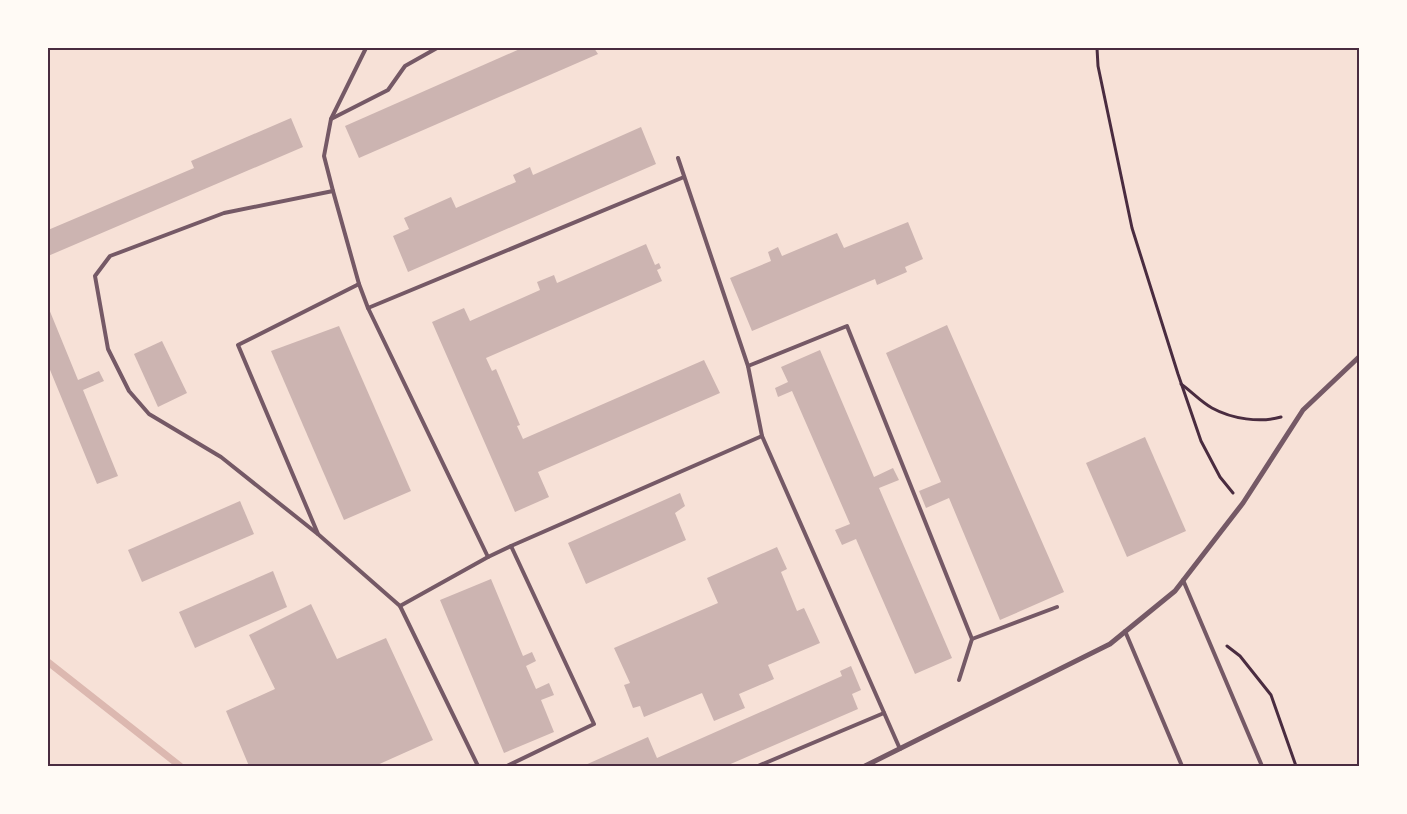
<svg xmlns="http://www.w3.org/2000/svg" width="1407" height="814" font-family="'Source Sans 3',sans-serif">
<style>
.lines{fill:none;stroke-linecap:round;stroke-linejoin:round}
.stream{stroke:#dcb8b0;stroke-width:7}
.building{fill:#ccb4b1}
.path{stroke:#4a2c40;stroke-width:3}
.service{stroke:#755966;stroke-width:4}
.minor{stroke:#755966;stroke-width:5}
.neatline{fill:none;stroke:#4a2c40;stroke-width:2}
</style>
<rect width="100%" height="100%" fill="#f7e1d7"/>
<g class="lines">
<!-- stream -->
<polyline class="stream" points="48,662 180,766"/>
</g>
<!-- building -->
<g class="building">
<polygon points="522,48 594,48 598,54 359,158 345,126"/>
<polygon points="291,118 303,147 48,256 48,230 194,168 191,161"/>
<polygon points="641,127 656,164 408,272 393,236 409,229 404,218 451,197 456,208 516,182 513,175 530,167 533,175"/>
<polygon points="908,222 923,259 905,267 907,272 877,285 875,279 752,331 730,278 771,261 768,252 778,247 782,256 837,233 844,248"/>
<polygon points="646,244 655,265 659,263 661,268 657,270 662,281 486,358 492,371 496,369 520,425 517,426 523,439 704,360 720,393 538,472 549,497 515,512 432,322 464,308 470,321 540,290 537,282 554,275 557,283"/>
<polygon points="49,309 78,380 99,371 104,381 83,390 118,476 97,484 48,365 48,310"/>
<polygon points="947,325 1064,592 1000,620 949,498 926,508 919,491 941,482 886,353"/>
<polygon points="339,326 411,491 344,520 271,351"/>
<polygon points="162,341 187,393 158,407 134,354"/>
<polygon points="820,350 874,477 893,468 899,480 879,488 952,658 915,674 856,539 842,545 835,530 850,524 792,391 778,397 775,388 788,382 781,367"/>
<polygon points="1145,437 1186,531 1127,557 1086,463"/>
<polygon points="680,493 685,506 675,513 686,540 586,584 568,543"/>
<polygon points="240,501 254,534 142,582 128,550"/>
<polygon points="777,547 787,569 781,572 797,611 804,608 820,643 768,665 774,679 739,694 745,708 714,721 702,693 644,717 640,706 633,708 624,685 630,683 614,648 718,603 707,578"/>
<polygon points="273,571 287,607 195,648 179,612"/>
<polygon points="491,579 523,656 532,652 536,661 526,666 536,689 549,683 554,695 541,700 554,732 504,753 440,600"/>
<polygon points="311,604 337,659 386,638 433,740 375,766 249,766 226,711 275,689 249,635"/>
<polygon points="851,666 861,690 852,694 858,709 726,766 583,766 648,737 657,758 842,676 840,671"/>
</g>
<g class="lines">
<!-- path -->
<g class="path">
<polyline points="1097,48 1098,66 1132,228 1178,374 1201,441 1220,477 1233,493"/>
<path d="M 1181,384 C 1191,391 1201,402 1212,408 C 1232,419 1260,423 1281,417"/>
<polyline points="1227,646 1240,656 1271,695 1296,766"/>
</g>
<!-- service -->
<g class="service">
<polyline points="366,48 331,119 324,156 333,191 359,284 368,308 488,557"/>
<polyline points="331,119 388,90 405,66 437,48"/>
<polyline points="333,191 224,213 110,256 95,276 108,349 129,391 149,414 221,457 319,535 400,606 478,766"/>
<polyline points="368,308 684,177"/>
<polyline points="748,366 847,326 972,639 959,680"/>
<polyline points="762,436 900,749"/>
<polyline points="318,534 238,345 359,284"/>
<polyline points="1183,580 1262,766"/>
<polyline points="400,606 488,557 511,546 762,436 748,366 678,158"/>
<polyline points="1125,631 1182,766"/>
<polyline points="972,639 1057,607"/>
<polyline points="507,766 594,724 511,546"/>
<polyline points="758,766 884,713"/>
</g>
<!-- minor -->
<polyline class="minor" points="865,766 1110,644 1175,591 1243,503 1303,410 1360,356"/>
</g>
<!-- border -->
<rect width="1407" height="814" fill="none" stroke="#fffaf5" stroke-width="98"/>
<rect x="49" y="49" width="1309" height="716" class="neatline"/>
</svg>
